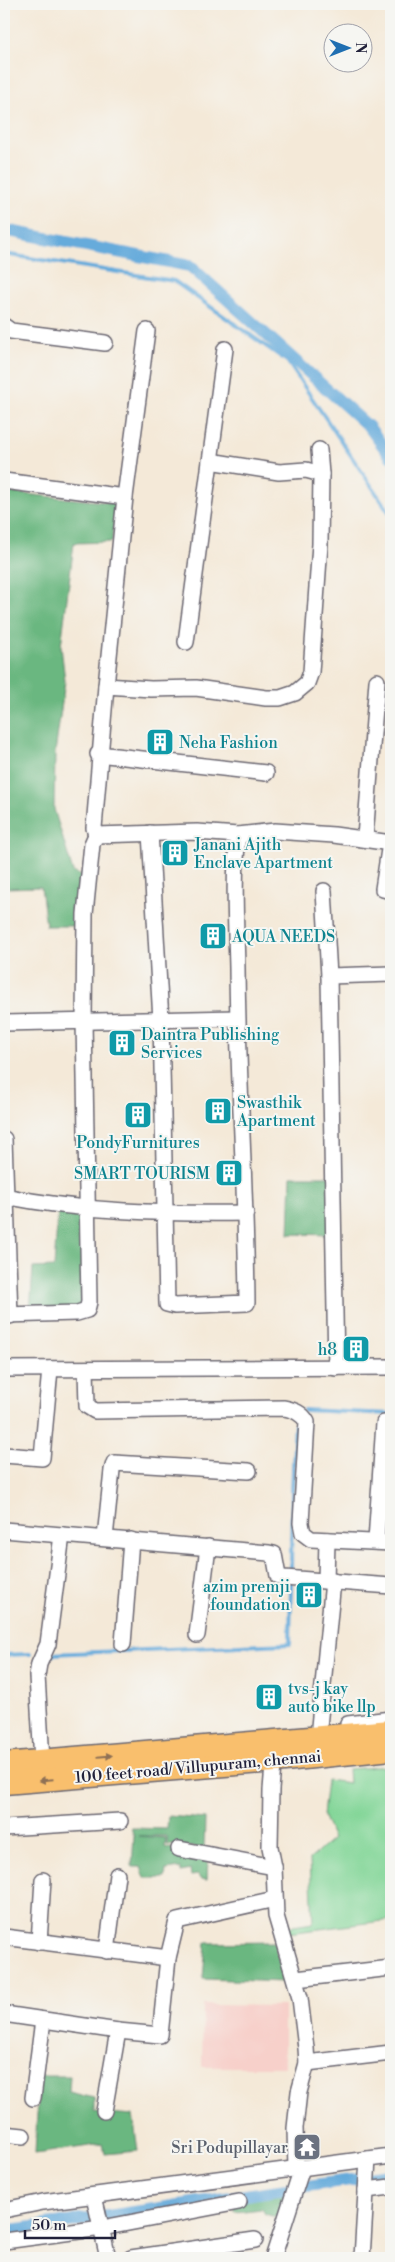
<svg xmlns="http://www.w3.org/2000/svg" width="395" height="2262" font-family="'Libre Bodoni',serif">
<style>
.built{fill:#f7d0ca}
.green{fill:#83d698;stroke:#527c6a}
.forest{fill:#6ab780;stroke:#466c5e}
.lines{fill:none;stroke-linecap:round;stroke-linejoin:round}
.stream{stroke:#66abdb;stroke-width:4}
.canal{stroke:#66abdb;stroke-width:12}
.minor-casing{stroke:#6c6872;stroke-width:18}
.highway-casing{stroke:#6c6872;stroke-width:25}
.minor{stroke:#fff;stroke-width:15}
.highway{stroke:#f9bf6d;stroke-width:22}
.oneway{fill:#8e7054}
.labels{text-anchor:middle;stroke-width:4;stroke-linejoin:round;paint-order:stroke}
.culture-label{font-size:16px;fill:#0d838f;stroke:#f6f6f2;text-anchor:start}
.street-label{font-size:16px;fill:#22223b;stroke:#f6f6f2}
.worship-label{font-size:16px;fill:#5b616d;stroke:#f6f6f2;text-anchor:end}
</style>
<rect width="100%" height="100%" fill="#f6f6f2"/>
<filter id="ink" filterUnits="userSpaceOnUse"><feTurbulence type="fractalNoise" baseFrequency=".02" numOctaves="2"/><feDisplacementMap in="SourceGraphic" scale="10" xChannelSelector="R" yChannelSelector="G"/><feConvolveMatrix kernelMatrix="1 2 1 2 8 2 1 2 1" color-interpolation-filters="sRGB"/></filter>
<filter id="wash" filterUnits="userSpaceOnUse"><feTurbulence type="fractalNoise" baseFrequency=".0096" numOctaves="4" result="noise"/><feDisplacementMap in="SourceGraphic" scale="20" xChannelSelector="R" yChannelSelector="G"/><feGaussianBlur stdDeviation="1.12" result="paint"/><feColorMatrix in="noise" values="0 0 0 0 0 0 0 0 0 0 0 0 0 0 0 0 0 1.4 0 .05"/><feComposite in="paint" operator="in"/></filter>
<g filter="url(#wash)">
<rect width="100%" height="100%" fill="#f4e9d8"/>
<!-- built -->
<polygon class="built" points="203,2005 284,2006 284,2067 202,2067"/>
<!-- green -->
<polygon class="green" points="391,1766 391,1920 288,1933 287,1927 313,1923 310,1859 333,1839 323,1815 327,1780 349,1783 348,1769"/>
<!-- forest -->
<g class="forest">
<polygon points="4,492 115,503 112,542 74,543 61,646 65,681 55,753 54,809 73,872 82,876 81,926 46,926 41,887 4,888"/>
<polygon points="291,1176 330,1176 332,1235 289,1234"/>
<polygon points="58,1209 85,1214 84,1308 30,1312 33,1268 54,1267"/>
<polygon points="168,1816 205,1819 204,1848 167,1845 167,1836 138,1836 166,1838 165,1847 208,1857 207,1880 200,1879 198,1875 191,1876 190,1870 181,1872 181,1868 166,1870 165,1878 145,1878 141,1867 132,1867 134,1836 131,1828 167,1829"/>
<polygon points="274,1942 284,1982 203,1979 206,1943"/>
<polygon points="39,2076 70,2076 69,2092 94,2098 94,2112 133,2115 138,2151 105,2154 103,2144 35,2154"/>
<polygon points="292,2189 283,2219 265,2214 262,2209 235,2212 234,2198"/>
</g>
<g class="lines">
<!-- stream -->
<g class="stream">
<polyline points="4,254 174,281 287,361 391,515"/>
<polyline points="304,1410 391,1414"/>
<polyline points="291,1567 292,1494 295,1424"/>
<polyline points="50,1654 290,1644 291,1583"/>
<polyline points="4,1655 30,1654"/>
</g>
<!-- canal -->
<g class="canal">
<polyline points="4,230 190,266 369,427 391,457"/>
<path d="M 4,2231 C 133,2214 262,2190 391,2175"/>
</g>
</g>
</g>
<g filter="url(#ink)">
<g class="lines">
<defs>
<g id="minor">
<polyline points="4,326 11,331 105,343"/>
<polyline points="319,450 321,474 320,544 311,672 307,683 295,693 280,698 266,698 196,688 151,689 106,686 94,828 96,835 197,832 238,835 275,831 334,835 391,843"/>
<polyline points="210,461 279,472 306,470 321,474"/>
<polyline points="4,481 125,497"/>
<polyline points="186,642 225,349"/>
<polyline points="106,686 125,497 147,331"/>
<polyline points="98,754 266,773"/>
<path d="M 150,833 L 161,1020 L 167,1304 L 175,1306 L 247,1303 C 246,1191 238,1080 237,968 C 236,924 233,879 238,835"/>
<polyline points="365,838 377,681"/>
<polyline points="390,843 383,889 391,891"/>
<polyline points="324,891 329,976 336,1368"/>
<polyline points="329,976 391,974"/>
<polyline points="4,1023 237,1018"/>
<polyline points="4,1139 10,1316"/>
<path d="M 4,1196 C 84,1212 165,1214 246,1213"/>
<polyline points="4,1315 77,1313 87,1310 89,1302 84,1021 85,914 92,844 96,835"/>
<polyline points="4,1369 391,1367"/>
<path d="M 86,1369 L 87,1406 L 95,1411 L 284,1408 C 294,1410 302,1413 307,1422 L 301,1523 L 303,1533 L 311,1539 L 391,1543"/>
<polyline points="4,1455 42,1458 50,1369"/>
<polyline points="4,1530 269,1553 274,1554 278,1576 284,1578 391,1586"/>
<polyline points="105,1538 112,1470 114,1463 249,1471"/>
<polyline points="376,1541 384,1423"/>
<polyline points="326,1581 327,1540"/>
<polyline points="197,1635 208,1547"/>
<polyline points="123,1644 131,1540"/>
<polyline points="348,1724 391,1719"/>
<polyline points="318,1737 333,1581"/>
<polyline points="274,1753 271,1790 270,1847 274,1867 276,1916 300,1998 306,2048 307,2063 299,2092 295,2128 296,2169"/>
<polyline points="42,1761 37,1676 39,1664 48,1644 62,1535"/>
<polyline points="4,1828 120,1821"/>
<polyline points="179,1849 274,1867"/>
<polyline points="4,1937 168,1958"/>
<polyline points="39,1942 43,1880"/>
<polyline points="107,1951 117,1875"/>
<polyline points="296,1979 391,1968"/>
<polyline points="4,2014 118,2031 160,2035 168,1958 177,1921 275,1899"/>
<polyline points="307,2063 391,2053"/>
<polyline points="33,2098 43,2020"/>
<polyline points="104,2111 118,2031"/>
<polyline points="4,2134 23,2136"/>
<polyline points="366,2190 391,2187"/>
<polyline points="94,2196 108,2258"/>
<polyline points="4,2210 43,2202 391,2156"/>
<polyline points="4,2241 102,2228 239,2202"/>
<polyline points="131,2258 255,2240"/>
<polyline points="273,2258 302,2168"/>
<polyline points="362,2258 368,2159"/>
</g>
<g id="highway">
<polyline points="4,1764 391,1731"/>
<polyline points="4,1783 275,1761 391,1749"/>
</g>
</defs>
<!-- minor casing -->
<use href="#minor" class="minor-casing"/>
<!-- highway casing -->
<use href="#highway" class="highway-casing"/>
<!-- minor -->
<use href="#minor" class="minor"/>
<!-- highway -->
<use href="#highway" class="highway"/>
</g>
<!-- one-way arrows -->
<defs><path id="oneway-solid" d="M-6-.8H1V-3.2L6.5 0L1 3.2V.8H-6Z" transform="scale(1.25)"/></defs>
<g class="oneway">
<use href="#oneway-solid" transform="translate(105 1756) rotate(-5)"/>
<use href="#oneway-solid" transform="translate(46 1780) rotate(175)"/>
</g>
</g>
<!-- icons -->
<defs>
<symbol id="building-square" viewBox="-11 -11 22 22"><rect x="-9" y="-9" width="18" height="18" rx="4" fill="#0f9aa8" stroke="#f6f6f2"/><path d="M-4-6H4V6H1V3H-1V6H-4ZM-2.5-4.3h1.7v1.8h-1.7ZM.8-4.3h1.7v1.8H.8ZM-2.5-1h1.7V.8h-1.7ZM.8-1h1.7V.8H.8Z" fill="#fff"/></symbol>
<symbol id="temple-square" viewBox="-11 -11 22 22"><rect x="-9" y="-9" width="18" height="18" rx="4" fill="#6b7280" stroke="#f6f6f2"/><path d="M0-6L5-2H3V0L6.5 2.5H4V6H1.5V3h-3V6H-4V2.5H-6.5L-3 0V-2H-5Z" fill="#fff"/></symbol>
</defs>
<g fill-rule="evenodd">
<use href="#building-square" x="144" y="726" width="32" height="32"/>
<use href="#building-square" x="159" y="837" width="32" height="32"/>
<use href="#building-square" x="197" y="920" width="32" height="32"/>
<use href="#building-square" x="106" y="1027" width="32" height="32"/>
<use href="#building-square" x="202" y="1095" width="32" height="32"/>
<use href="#building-square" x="122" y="1099" width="32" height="32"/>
<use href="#building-square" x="213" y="1157" width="32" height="32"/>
<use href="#building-square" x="340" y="1333" width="32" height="32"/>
<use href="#building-square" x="293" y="1579" width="32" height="32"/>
<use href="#building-square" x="253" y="1681" width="32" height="32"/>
<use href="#temple-square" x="291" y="2131" width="32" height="32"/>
</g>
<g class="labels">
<!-- culture labels -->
<g class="culture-label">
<text x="179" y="748">Neha Fashion</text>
<text x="194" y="850">Janani Ajith<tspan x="194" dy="18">Enclave Apartment</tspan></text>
<text x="232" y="942">AQUA NEEDS</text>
<text x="141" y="1040">Daintra Publishing<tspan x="141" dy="18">Services</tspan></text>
<text x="237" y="1108">Swasthik<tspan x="237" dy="18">Apartment</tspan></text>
<text x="138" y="1148" text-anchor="middle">PondyFurnitures</text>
<text x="210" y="1179" text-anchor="end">SMART TOURISM</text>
<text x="337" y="1355" text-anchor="end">h8</text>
<text x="290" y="1592" text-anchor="end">azim premji<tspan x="290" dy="18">foundation</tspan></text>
<text x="288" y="1694">tvs-j kay<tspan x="288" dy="18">auto bike llp</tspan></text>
</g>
<!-- street labels -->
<g class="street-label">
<text transform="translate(198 1766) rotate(-5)" y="6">100 feet road/ Villupuram, chennai</text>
</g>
<!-- worship labels -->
<g class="worship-label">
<text x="288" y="2153">Sri Podupillayar</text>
</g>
</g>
<!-- margin -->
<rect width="395" height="2262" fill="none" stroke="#f6f6f2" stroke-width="20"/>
<!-- north arrow -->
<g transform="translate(348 48) rotate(90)"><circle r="24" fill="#f6f6f2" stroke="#a1a1a9"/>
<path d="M0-4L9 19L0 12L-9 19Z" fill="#1f6fb2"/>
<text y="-8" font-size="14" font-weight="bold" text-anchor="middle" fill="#22223b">N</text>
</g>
<!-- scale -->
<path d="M25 2230v8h90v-8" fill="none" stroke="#22223b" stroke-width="2.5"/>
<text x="32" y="2230" font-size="15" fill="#22223b" stroke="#f6f6f2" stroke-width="4" paint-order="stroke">50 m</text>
</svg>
